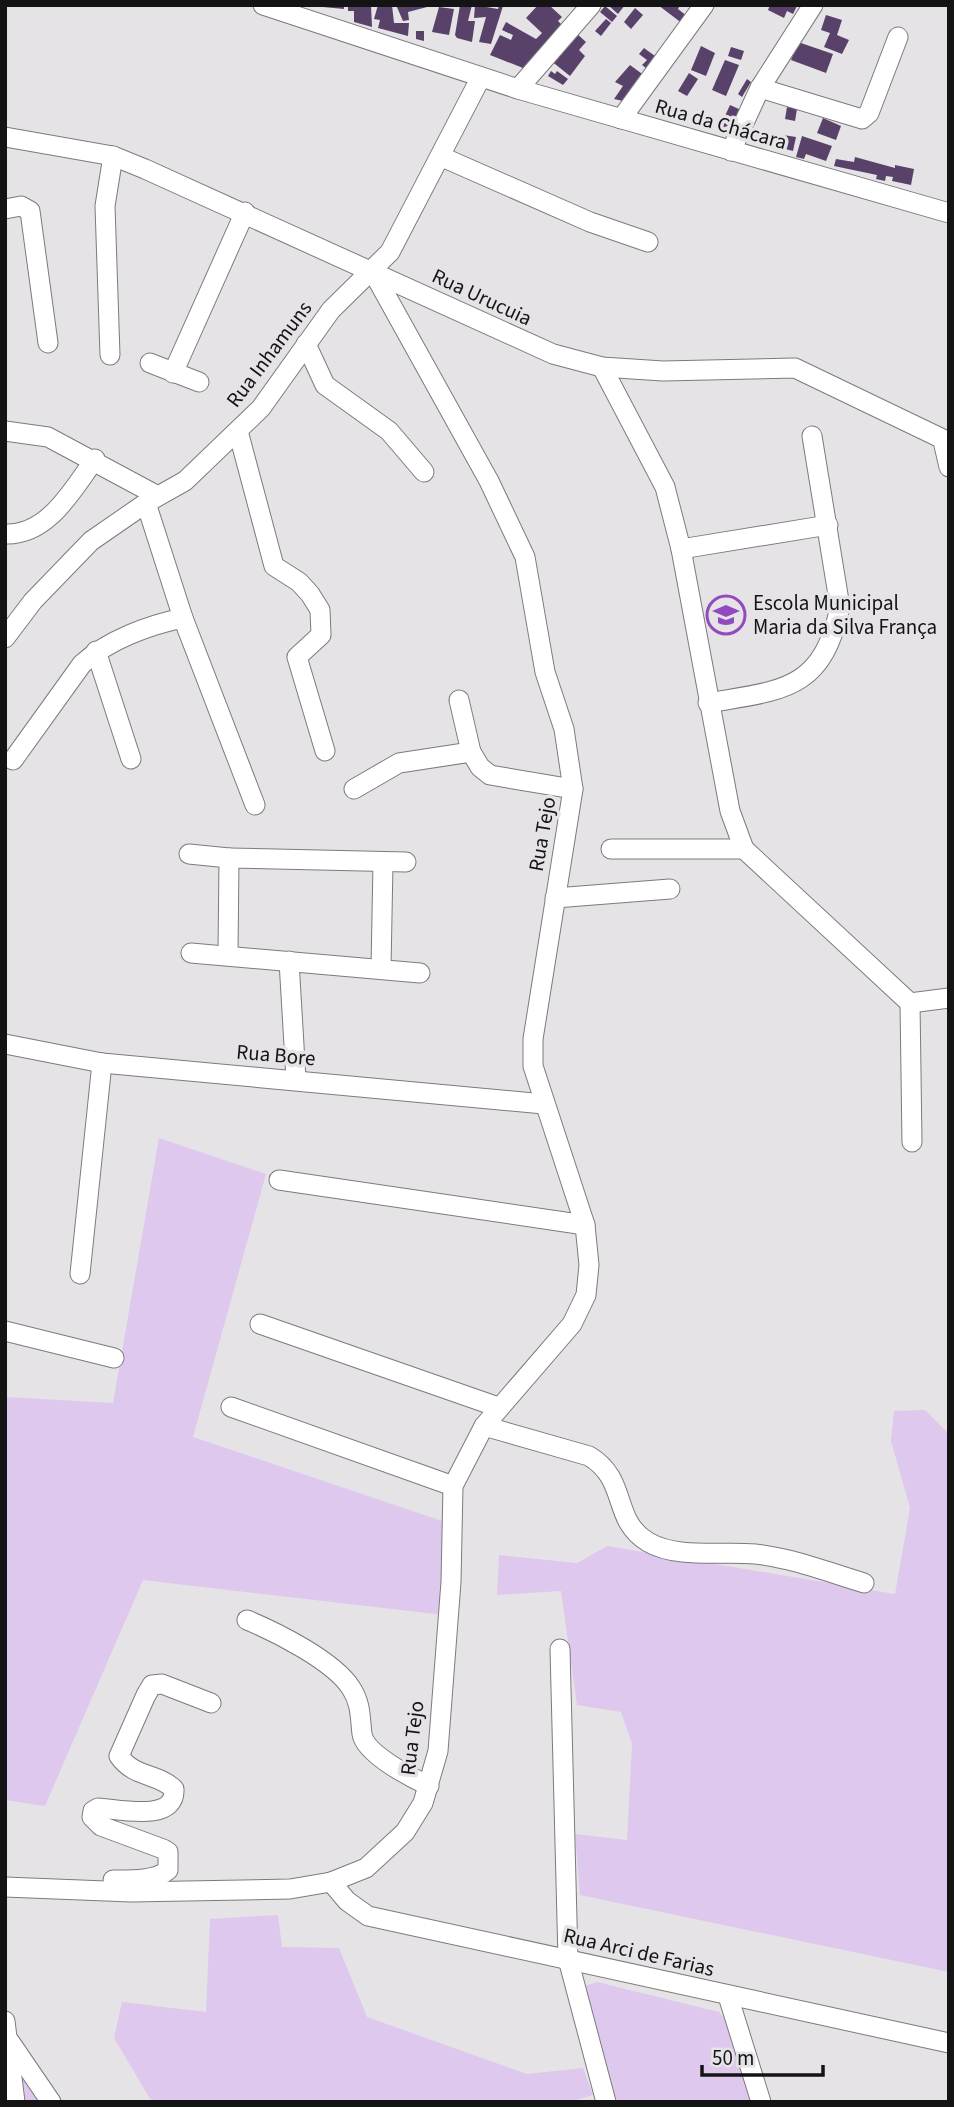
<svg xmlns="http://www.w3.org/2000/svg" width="954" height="2107" font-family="'Source Sans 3',sans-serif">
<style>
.green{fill:#dec8ee}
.building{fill:#584269}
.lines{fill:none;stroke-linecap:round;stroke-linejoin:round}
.minor-casing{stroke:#7c7a7e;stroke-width:21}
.minor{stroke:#fff;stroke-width:19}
.labels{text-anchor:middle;stroke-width:7;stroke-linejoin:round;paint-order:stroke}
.street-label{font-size:21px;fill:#141415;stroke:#e6e3e7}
.poi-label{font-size:21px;fill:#141415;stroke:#e6e3e7;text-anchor:start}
</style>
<rect width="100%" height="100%" fill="#e6e3e7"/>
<!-- green -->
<g class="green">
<polygon points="159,1138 266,1174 193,1437 445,1522 444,1615 143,1580 45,1806 5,1800 5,1397 113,1403"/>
<polygon points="925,1410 949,1434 949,1972 580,1895 575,1834 627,1840 632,1744 621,1712 577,1705 561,1591 497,1595 499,1555 577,1563 607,1546 895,1594 910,1508 891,1441 894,1411"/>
<polygon points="278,1915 282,1947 339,1948 367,2017 527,2074 583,2068 593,2095 570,2102 152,2102 114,2038 122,2002 206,2012 210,1919"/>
<polygon points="597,1982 719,2012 725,2019 751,2102 611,2102 585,1986"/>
<polygon points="22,2072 41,2102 22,2102"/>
</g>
<!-- building -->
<g class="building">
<polygon points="323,5 344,5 344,9 323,7"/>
<polygon points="348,5 371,5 372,27 354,22 354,11 348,11"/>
<polygon points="378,5 392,5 394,23 409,23 408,36 378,28 380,20 374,19"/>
<polygon points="396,5 431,5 431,6 408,12 409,20 403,21"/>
<polygon points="460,5 472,5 468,21 475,21 472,42 457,38 455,35"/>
<polygon points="475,5 498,9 499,5 503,6 491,44 479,42 486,17 474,18"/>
<polygon points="538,5 549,5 562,17 558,21 562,25 528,70 490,55 500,35 511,40 513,35 502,30 506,22 536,39 542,33 526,18"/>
<polygon points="608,5 625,5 618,14"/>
<polygon points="658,5 680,5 678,9 688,17 683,24"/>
<polygon points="770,5 795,5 797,6 793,14 787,11 784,18 768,10"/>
<polygon points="605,6 617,16 612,22 600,12"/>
<polygon points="439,7 454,9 449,35 432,32"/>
<polygon points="635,8 643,15 631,29 624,22"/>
<polygon points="826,15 842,20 837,35 849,40 842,54 824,47 830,33 821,30"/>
<polygon points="606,19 611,23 601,36 595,31"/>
<polygon points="416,31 424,31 424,41 416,39"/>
<polygon points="575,32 586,42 579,50 585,56 570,76 550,60"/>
<polygon points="798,42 833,54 826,73 791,60"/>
<polygon points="701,46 715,53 706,76 691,70"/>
<polygon points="731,47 744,51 741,60 728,56"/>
<polygon points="644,48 659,59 650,71 642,65 647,60 639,54"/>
<polygon points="725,60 739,65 726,96 712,90"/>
<polygon points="630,65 645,76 623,101 614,99 623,86 615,82"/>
<polygon points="551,71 555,74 557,71 568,79 563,85 548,76"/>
<polygon points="689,73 698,79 687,96 678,91"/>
<polygon points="747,79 751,82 742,97 738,94"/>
<polygon points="730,105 741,110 732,131 720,127"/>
<polygon points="787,107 797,109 795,121 785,119"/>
<polygon points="823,118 841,126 836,140 817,133"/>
<polygon points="757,131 796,137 793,151 754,141"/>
<polygon points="802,136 832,146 826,161 806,154 804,159 796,157"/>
<polygon points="855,157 895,168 895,165 914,169 911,185 892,181 893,177 886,176 885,181 876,179 877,175 834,166 836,159 854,162"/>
</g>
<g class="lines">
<defs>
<g id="minor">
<polyline points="263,5 518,89 949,213"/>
<polyline points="760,88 862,119 869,113 898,37"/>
<polyline points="518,89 591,5"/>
<polyline points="621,119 704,5"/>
<polyline points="5,137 113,156 145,169 553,354 602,367 663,371 795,368 949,442"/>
<polyline points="731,151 760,88 813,5"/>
<polyline points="442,157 590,222 648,242"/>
<polyline points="5,209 21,206 30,211 48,343"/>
<polyline points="306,344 325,385 389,431 424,472"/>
<polyline points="110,355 105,206 113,156"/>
<polyline points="150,363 199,382"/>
<polyline points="602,367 665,487 681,549 730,811 744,849 910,1003"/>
<polyline points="173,373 245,212"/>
<polyline points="5,431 48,437 158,496"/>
<polyline points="238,431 274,566 299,582 310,594 320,610 321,635 297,657 325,751"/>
<polyline points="943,441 949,467"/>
<polyline points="146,503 183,618 255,805"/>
<path d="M 5,534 C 48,536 73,489 95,459"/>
<polyline points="681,549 828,525"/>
<polyline points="5,638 33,601 91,541 146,503 185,481 261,408 331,310 390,252 481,77"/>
<polyline points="96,651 131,759"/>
<polyline points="459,700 471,752"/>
<path d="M 708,703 C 781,690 822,692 840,607 L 812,436"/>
<path d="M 13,760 L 82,664 C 108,640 149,625 183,618"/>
<polyline points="354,789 399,763 471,752 480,767 490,775 573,789"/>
<polyline points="611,849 744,849"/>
<polyline points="189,854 229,858"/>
<polyline points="555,898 670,889"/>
<polyline points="191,953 420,973"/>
<polyline points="228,954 229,858 406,862"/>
<polyline points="289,961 296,1079"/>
<polyline points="381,968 383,863"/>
<polyline points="910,1003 912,1142"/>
<polyline points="910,1003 949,998"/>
<polyline points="5,1044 102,1063 544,1104"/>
<polyline points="279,1180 585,1225"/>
<polyline points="80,1274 102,1063"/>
<polyline points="260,1324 498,1407"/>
<polyline points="5,1331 114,1358"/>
<polyline points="231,1407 453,1486"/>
<path d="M 484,1426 L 589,1456 C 629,1480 611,1520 648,1542 C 677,1559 722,1551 755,1554 C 792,1558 828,1572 864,1583"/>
<path d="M 247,1620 C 276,1632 334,1661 351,1688 C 361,1703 360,1717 362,1734 C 365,1754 412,1778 429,1786"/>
<polyline points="560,1649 568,1959 606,2102"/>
<path d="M 113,1880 C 129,1880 156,1881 168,1870 L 168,1852 L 163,1849 L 101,1826 L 92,1817 L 93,1811 L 98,1808 C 119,1809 176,1823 174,1789 C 158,1773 134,1778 119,1756 L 146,1695 L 152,1685 L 162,1684 L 211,1703"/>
<polyline points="331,1882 347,1901 368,1916 949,2043"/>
<polyline points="5,1887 131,1892 290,1889 331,1882 366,1868 405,1832 423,1803 438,1751 451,1582 453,1486 484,1426 572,1324 586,1295 589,1265 585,1225 533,1066 533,1039 573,789 564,729 545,672 525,557 489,481 373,272"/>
<polyline points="728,1996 761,2102"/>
<polyline points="5,2021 15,2102"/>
<polyline points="10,2042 51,2102"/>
</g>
</defs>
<!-- minor casing -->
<use href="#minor" class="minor-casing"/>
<!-- minor -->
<use href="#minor" class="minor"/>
</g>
<!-- icons -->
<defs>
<symbol id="school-ring" viewBox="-11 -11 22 22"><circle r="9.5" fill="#e6e3e7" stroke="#924bbf" stroke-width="1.5"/><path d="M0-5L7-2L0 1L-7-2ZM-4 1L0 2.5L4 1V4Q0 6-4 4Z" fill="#924bbf"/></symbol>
</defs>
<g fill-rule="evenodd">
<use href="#school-ring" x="704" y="593" width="44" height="44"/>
</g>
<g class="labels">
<!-- street labels -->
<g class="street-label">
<text transform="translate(721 124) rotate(16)" y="7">Rua da Chácara</text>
<text transform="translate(482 297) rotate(25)" y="7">Rua Urucuia</text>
<text transform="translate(269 354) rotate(-53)" y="7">Rua Inhamuns</text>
<text transform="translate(542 834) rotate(-80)" y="7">Rua Tejo</text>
<text transform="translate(276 1055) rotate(5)" y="7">Rua Bore</text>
<text transform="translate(412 1738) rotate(-83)" y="7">Rua Tejo</text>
<text transform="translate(639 1952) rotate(13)" y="7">Rua Arci de Farias</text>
</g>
<!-- poi labels -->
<g class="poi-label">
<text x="753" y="610">Escola Municipal<tspan x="753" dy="24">Maria da Silva França</tspan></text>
</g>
</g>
<!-- border -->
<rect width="954" height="2107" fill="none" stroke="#141415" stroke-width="14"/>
<!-- scale -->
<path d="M702 2065v10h121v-10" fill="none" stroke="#141415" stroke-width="3.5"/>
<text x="712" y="2065" font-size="21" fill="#141415" stroke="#e6e3e7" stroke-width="5" paint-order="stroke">50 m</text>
</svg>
